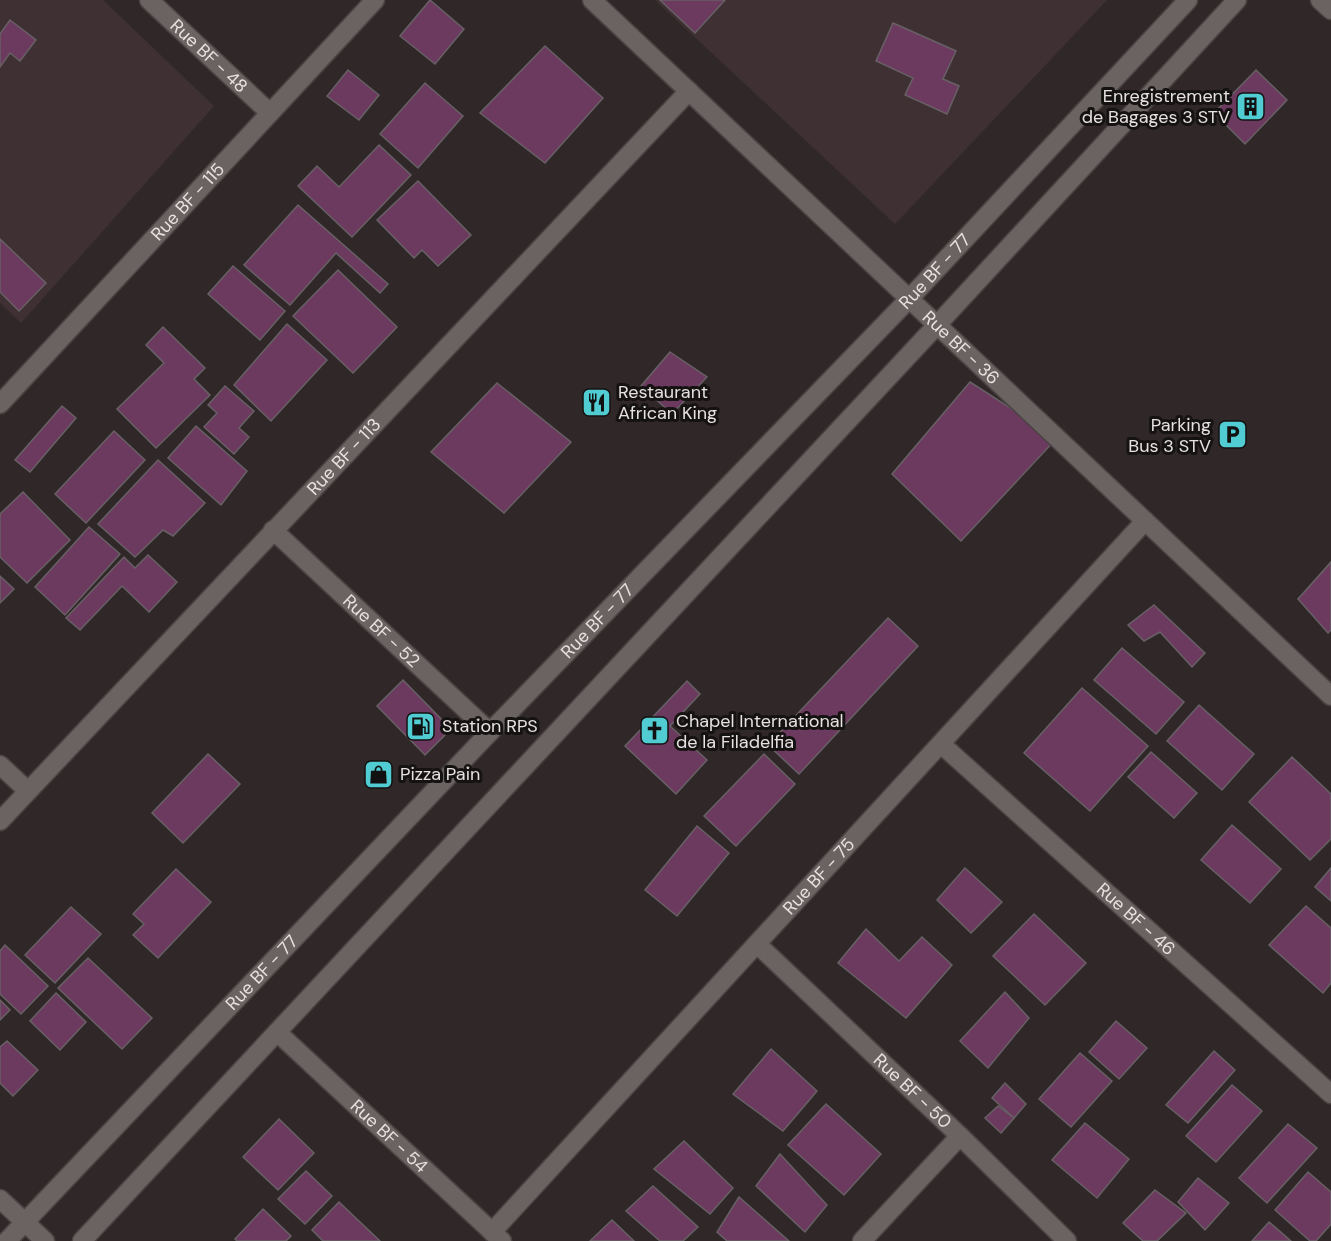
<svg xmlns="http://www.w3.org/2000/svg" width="1331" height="1241" font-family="'DM Sans',sans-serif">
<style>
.built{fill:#3f3133}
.building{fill:#6d3a5f;stroke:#676065;stroke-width:1.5}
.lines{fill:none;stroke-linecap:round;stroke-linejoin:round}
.lane-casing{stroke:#4a4343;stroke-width:21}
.street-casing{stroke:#4a4343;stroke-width:21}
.secondary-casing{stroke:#4a4343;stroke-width:21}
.lane{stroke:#6b6262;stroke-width:18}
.street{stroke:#6b6262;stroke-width:18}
.secondary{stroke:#6b6262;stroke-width:18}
.labels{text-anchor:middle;stroke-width:6;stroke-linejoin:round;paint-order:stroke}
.street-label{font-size:18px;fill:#e7e1e2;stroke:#151212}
.poi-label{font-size:18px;fill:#e7e1e2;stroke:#151212;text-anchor:start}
</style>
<rect width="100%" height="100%" fill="#302828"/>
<!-- built -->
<g class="built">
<polygon points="0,0 103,0 214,106 21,323 0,303"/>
<polygon points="655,0 1107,0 895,224"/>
</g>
<!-- building -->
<g class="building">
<polygon points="430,0 464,29 435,64 400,36"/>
<polygon points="660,0 725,0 695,33"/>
<polygon points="10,20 36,40 20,61 10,53 0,67 0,34"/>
<polygon points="893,23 956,51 943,79 959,86 947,114 905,95 913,78 876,61"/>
<polygon points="545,46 603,98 545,163 480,113"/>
<polygon points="348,70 379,95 359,120 327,96"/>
<polygon points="1256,70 1287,100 1245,144 1214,113"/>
<polygon points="425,83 463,116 418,168 380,134"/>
<polygon points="379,145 411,175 352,237 298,186 317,166 339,187"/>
<polygon points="418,181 471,235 438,266 422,250 414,258 377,220"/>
<polygon points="298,205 388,284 380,293 336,253 290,305 244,265"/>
<polygon points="0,239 46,283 19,311 0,292"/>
<polygon points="233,266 285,311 260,340 208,294"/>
<polygon points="338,270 397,327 353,373 293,316"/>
<polygon points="287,324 327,360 271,421 234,385"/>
<polygon points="163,327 205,368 194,379 210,395 156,448 117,409 164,363 146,345"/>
<polygon points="670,352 707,377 672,414 641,386"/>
<polygon points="970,382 1057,438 961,541 892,474"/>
<polygon points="497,383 571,442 504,513 431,452"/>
<polygon points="225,386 254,411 239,428 249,437 234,454 204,427 217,413 208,405"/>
<polygon points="62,406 76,418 30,472 15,460"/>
<polygon points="196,426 247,471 221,505 168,458"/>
<polygon points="114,431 145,460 86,523 55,494"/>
<polygon points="158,460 205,503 173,536 163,530 135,557 98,524"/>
<polygon points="23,492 70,540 27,583 0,557 0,514"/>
<polygon points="89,527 120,554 65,615 35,587"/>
<polygon points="148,555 177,582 149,612 122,586 80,630 66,618 124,557 135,568"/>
<polygon points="1331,562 1331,630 1328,633 1298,599"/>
<polygon points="0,576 14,589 0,603"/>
<polygon points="1154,605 1205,653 1192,667 1160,632 1144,641 1128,625"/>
<polygon points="888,618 918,646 799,774 768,745"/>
<polygon points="1122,648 1184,702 1156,734 1094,680"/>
<polygon points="403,680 451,729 425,755 377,706"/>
<polygon points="687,681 700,694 670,726 707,760 676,794 625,746"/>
<polygon points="1082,688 1148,746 1090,811 1024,753"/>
<polygon points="1199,705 1254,754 1222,790 1167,741"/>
<polygon points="1151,752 1197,793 1174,818 1128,777"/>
<polygon points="208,754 240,784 183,843 152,813"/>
<polygon points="764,754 795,784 736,846 704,816"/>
<polygon points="1292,757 1331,794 1331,839 1310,860 1249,802"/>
<polygon points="1232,825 1281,869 1250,903 1201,860"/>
<polygon points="697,826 729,853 677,916 645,890"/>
<polygon points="965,868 1002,902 971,933 937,900"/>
<polygon points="1331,868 1331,901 1315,887"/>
<polygon points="176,869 211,902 158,958 133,935 144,924 133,914"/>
<polygon points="1306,906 1331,928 1331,983 1323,993 1269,945"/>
<polygon points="71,907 101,934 55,983 25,955"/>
<polygon points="1034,914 1086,963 1045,1005 993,956"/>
<polygon points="866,929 899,961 922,937 952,965 906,1018 838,963"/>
<polygon points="5,945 48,986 21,1014 0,994 0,951"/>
<polygon points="88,958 152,1018 122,1049 58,988"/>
<polygon points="1005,992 1029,1018 988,1068 960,1041"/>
<polygon points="56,993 86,1022 60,1050 30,1021"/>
<polygon points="0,1000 10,1010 0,1020"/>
<polygon points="1116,1021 1147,1048 1119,1079 1089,1052"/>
<polygon points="7,1041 38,1070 13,1096 0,1083 0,1047"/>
<polygon points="771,1049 817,1091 783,1131 733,1094"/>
<polygon points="1214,1051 1235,1070 1188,1123 1166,1105"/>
<polygon points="1080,1053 1112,1081 1071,1127 1039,1099"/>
<polygon points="1005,1083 1026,1104 1014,1118 992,1098"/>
<polygon points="1232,1085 1262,1111 1216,1162 1186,1136"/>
<polygon points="826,1104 881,1154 844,1195 788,1145"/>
<polygon points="998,1106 1014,1118 1001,1133 985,1118"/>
<polygon points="279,1119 314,1153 278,1190 243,1157"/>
<polygon points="1085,1123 1129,1159 1097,1198 1052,1160"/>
<polygon points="1288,1124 1317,1148 1267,1203 1239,1178"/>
<polygon points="684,1141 733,1188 710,1214 654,1169"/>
<polygon points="780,1154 827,1205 805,1232 756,1186"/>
<polygon points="306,1171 332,1196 305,1224 278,1199"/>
<polygon points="1308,1172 1331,1192 1331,1224 1316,1241 1310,1241 1275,1210"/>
<polygon points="1198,1178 1229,1203 1205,1230 1178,1202"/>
<polygon points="653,1186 698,1227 683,1241 660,1241 626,1211"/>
<polygon points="1155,1190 1186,1213 1157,1241 1143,1241 1123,1223"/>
<polygon points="739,1197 789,1241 727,1241 717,1232"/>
<polygon points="339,1202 380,1241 323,1241 312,1230"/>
<polygon points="263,1209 291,1236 286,1241 237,1241 235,1239"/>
<polygon points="612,1220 634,1241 590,1241"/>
<polygon points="1269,1222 1291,1241 1252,1241"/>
</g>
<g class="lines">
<defs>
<polyline id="lane" points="1320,0 1331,10"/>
<g id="street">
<path id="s1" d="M 149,0 L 270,113"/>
<path id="s2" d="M 592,0 L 1331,696"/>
<path id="s3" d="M 0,404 L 375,0"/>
<path id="s4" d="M 273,530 L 490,732"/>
<path id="s5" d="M 941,744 L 1331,1094"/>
<polyline points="0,765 28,791"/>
<path id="s6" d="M 0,821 L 689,91"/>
<path id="s7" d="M 757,944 L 960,1136 L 1067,1241"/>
<path id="s8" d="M 277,1032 L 502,1241"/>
<path id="s9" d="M 492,1232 L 1145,521"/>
<polyline points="862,1241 960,1136"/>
</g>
<g id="secondary">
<polyline points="0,1199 45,1241"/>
<path id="s10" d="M 7,1241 L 490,732 L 909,299 L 1188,0"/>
<polyline points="82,1241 937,325 1237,0"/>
</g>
</defs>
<!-- lane casing -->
<use href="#lane" class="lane-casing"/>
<!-- street casing -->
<use href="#street" class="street-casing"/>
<!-- secondary casing -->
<use href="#secondary" class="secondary-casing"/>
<!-- lane -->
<use href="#lane" class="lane"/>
<!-- street -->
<use href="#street" class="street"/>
<!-- secondary -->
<use href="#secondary" class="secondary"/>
</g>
<!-- icons -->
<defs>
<symbol id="building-square" viewBox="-11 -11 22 22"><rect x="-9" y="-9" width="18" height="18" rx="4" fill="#51ccd3" stroke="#151212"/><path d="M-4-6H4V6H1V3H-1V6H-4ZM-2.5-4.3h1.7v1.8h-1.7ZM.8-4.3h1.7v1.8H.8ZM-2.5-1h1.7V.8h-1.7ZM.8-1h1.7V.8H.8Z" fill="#111"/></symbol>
<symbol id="restaurant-square" viewBox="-11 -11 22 22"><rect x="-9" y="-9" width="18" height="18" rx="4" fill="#51ccd3" stroke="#151212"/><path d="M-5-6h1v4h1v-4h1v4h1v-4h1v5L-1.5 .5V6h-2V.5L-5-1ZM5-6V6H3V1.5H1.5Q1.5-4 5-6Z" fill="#111"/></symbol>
<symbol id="parking-square" viewBox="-11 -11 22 22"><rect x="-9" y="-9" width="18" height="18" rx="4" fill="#51ccd3" stroke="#151212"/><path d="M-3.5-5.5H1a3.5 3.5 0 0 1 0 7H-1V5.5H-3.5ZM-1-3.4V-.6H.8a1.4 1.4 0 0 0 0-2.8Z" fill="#111"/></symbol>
<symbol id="fuel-square" viewBox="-11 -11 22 22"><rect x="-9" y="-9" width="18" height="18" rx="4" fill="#51ccd3" stroke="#151212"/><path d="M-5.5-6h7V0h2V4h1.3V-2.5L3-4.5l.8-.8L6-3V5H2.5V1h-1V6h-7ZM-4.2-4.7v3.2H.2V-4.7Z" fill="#111"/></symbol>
<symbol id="church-square" viewBox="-11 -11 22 22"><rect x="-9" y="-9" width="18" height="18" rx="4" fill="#51ccd3" stroke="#151212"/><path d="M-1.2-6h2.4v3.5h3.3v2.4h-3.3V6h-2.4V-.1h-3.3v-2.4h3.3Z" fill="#111"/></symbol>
<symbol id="shop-square" viewBox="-11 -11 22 22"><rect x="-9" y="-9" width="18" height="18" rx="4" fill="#51ccd3" stroke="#151212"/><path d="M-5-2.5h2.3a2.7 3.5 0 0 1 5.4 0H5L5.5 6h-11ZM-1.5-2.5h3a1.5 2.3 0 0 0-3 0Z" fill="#111"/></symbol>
</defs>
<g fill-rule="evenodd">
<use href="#building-square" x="1234" y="90" width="33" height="33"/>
<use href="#restaurant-square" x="580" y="386" width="33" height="33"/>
<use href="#parking-square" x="1216" y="418" width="33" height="33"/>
<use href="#fuel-square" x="404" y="710" width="33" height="33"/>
<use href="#church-square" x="638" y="714" width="33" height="33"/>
<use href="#shop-square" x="362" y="758" width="33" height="33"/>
</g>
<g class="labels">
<!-- street labels -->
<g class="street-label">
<text dy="6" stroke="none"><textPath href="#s1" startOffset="82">Rue BF - 48</textPath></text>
<text dy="6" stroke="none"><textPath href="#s3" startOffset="276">Rue BF - 115</textPath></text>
<text dy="6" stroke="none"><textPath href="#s10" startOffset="1342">Rue BF - 77</textPath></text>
<text dy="6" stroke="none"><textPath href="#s2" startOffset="507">Rue BF - 36</textPath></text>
<text dy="6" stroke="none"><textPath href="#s6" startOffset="501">Rue BF - 113</textPath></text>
<text dy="6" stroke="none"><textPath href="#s10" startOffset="856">Rue BF - 77</textPath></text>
<text dy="6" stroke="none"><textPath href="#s4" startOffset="148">Rue BF - 52</textPath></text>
<text dy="6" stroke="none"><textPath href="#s9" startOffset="483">Rue BF - 75</textPath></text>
<text dy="6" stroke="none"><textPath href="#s5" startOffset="262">Rue BF - 46</textPath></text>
<text dy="6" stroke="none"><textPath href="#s10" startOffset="370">Rue BF - 77</textPath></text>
<text dy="6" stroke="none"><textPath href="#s7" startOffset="214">Rue BF - 50</textPath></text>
<text dy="6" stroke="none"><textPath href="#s8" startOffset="153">Rue BF - 54</textPath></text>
</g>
<!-- poi labels -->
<g class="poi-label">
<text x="1230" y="102" text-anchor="end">Enregistrement<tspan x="1230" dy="21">de Bagages 3 STV</tspan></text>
<text x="618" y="398">Restaurant<tspan x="618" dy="21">African King</tspan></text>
<text x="1211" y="431" text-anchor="end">Parking<tspan x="1211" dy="21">Bus 3 STV</tspan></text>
<text x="676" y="727">Chapel International<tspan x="676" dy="21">de la Filadelfia</tspan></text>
<text x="442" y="732">Station RPS</text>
<text x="400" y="780">Pizza Pain</text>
</g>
</g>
</svg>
